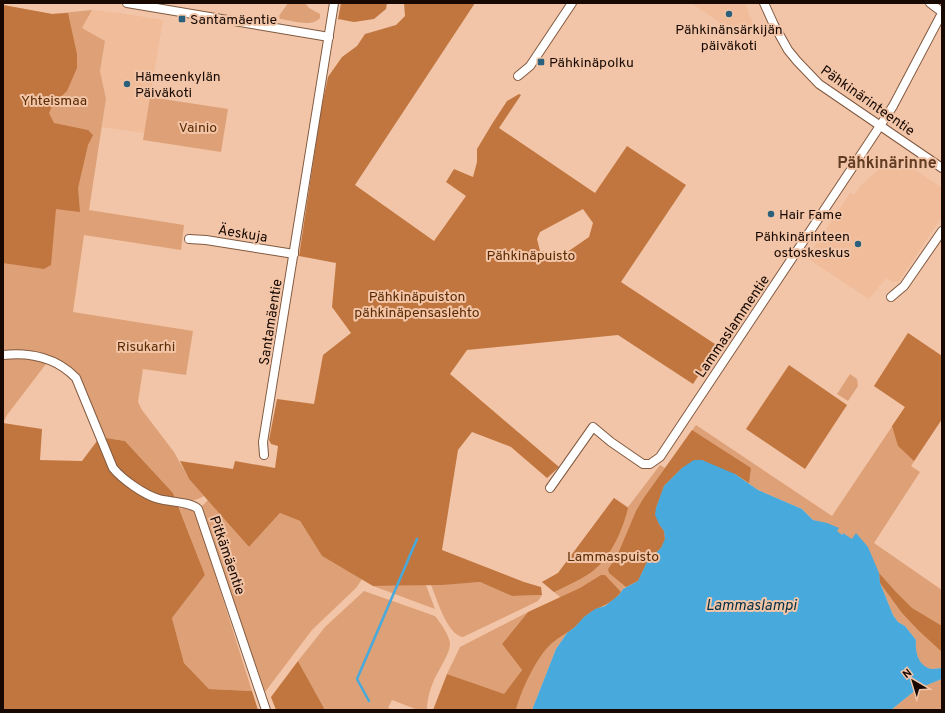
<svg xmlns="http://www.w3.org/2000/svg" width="945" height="713" font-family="Overpass,sans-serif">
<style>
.built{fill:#f0bc9a}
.green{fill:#dea177}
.forest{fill:#c1763f;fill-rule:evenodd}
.water{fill:#47a9dc}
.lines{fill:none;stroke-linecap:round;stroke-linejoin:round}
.stream{stroke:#47a9dc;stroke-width:2.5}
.minor-casing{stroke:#825a40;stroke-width:10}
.minor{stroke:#fff;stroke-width:8}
.poi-dot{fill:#2b607c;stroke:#f2c5a8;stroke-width:1.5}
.labels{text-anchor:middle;stroke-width:4;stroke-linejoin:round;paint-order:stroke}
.poi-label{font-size:14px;fill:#170902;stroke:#f2c5a8;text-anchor:start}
.park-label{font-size:14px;fill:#5b2a00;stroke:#f2c5a8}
.street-label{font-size:14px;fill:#170902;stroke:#f2c5a8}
.water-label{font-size:15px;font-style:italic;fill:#022f44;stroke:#f2c5a8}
.quarter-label{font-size:16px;font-weight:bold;fill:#623d23;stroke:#f2c5a8}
</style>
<rect width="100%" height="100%" fill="#f2c5a8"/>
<!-- built -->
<g class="built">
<polygon points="691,3 745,3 753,24 743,38"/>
<polygon points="92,10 120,13 163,20 144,133 102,127 106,99 100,71 105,41 82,28"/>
<polygon points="895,156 942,188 942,217 899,281 893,282 886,278 869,299 807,258 850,193 854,195 861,185"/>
</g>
<!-- green -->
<g class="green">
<path d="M 288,3 L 305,3 L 309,8 L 320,14 L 320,18 C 311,28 291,20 280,19 L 279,16 Z"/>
<path d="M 3,5 L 52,14 L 92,10 L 82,28 L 105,41 L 100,71 L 106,99 L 89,210 L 184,225 L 181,250 L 84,235 L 73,312 L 193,331 L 186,375 L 143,369 L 138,402 L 142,410 L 174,452 L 189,479 L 204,496 C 194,502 187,501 176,500 L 173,493 L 125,441 L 100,437 L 76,378 L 49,360 L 7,415 L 3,423 Z"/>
<polygon points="150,97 228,109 221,152 143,140"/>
<path d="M 908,333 L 942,356 L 942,419 L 911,466 L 920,472 L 874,543 L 942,590 L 942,668 C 939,668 935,669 932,669 C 917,666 915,652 916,640 L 905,626 L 898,622 L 893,615 L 880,583 L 852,540 L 843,533 L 842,535 L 820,522 L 813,520 L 802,509 L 758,490 L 735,474 L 638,581 L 623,589 L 619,595 L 584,617 L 542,582 L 558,573 L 614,498 L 628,507 L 660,465 L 665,468 L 696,425 L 832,516 L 905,407 L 874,386 Z"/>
<polygon points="850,374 857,379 858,386 848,401 837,394"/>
<polygon points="208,500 249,547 280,513 300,521 322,556 362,579 356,588 312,630 265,692 202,506"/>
<polygon points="179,508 190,509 196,514 252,691 209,689 184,663 172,618 205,575"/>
<path d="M 480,582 L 512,596 L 542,595 L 538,601 L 463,637 C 447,635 437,599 431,585 Z"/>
<polygon points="426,585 435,609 373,586"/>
<path d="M 364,591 L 435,616 C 440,622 449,635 450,643 C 451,652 438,671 434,680 C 430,690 427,699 427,710 L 418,710 L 392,700 L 388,708 L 395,710 L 325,710 L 298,661 L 325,627 Z"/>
<polygon points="528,612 502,644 522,670 504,695 447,674 460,647"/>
<path d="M 567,633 L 556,649 L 532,710 L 516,710 C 521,689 535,658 551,643 C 556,639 562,636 567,633 Z"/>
<polygon points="942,679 942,710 891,710 917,689"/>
</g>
<!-- forest -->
<g class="forest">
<polygon points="341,3 387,3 386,9 374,19 354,22 338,19"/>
<path d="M 404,3 L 475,3 L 355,185 L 434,241 L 466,196 L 446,182 L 454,169 L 473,177 L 477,162 L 477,149 L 492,124 L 507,101 L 519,94 L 521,95 L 499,128 L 595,193 L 627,146 L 686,185 L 621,282 L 718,346 L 693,384 L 618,335 L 467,350 L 450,374 L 559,467 L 547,478 L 511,447 L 472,432 L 458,450 L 442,550 L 524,582 L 541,587 L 542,595 L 512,596 L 480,582 L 442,585 L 373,586 L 322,556 L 300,521 L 280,513 L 249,547 L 189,479 L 180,461 L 233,469 L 235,461 L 275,468 L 278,446 L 271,444 L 269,440 L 277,399 L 314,404 L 323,355 L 351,333 L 332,307 L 336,263 L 299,256 L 321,110 L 328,77 L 342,57 L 357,46 L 365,34 L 396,25 L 405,16 ZM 583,209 L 593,223 L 589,237 L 563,255 L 540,251 L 537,239 L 540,232 Z"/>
<polygon points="3,5 52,14 68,13 77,54 77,68 67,91 53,104 49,113 54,123 88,130 93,135 88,145 78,188 80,212 56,209 51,265 44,269 3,263"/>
<polygon points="908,333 942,356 942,419 914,461 898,446 892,426 905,407 874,386"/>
<polygon points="789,365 847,405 805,469 746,429"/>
<polygon points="3,423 42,429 40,460 82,461 100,437 125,441 173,493 205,575 172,618 184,663 209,689 252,691 258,710 3,710"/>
<polygon points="692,430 751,468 749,483 735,474 682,468 664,486 656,508 659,524 664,531 665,540 661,548 648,560 638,581 626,587 609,573 608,569 617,556 636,511 643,499"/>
<path d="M 614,498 L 628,508 C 626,518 622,527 618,537 C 601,572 587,576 554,592 L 542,582 L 558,573 Z"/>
<polygon points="879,573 896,592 912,608 942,626 942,652 918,630 902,613 880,583"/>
<path d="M 601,575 L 605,575 L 621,592 C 612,605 599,606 588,614 C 583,617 580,623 575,627 C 568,633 559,637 552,643 C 537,656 521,690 516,710 L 433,710 L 447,674 L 504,694 L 522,670 L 502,644 L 528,612 L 580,588 Z"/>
<polygon points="298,661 325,710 276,710 271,697"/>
</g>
<!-- water -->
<path class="water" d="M 694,460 L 702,460 L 735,474 L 758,490 L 802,509 L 813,520 L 827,523 L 839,528 L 837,531 L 842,535 L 843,533 L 852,539 L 856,533 L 868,547 L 879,573 L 880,583 L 893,615 L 898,622 L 905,626 L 916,640 C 915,652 918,666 932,669 C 935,669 939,668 942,668 L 942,679 L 917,689 L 891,710 L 532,710 L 556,649 L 567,633 L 575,627 L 584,617 L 595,609 L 605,606 L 619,595 L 623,589 L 638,581 L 648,560 L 661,548 L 665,539 L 664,531 L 659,524 L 655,515 L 656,508 L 664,486 L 682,468 Z"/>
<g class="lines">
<!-- stream -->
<polyline class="stream" points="369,701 357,679 417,539"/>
<defs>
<g id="minor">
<polyline points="127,3 329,37"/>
<polyline points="764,3 774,25 788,50 797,61 819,84 942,168"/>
<polyline points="930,3 942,12"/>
<polyline points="518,76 530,66 572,3"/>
<polyline points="189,239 206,240 294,254"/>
<polyline points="891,297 904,286 942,231"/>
<path d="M 3,355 C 30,352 57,358 76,378 L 113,468 C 122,479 144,495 159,499 C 170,502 191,502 198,509 L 266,710"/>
<polyline points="264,455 263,442 334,3"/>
<polyline points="550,488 593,427 611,442 643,464 650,464 660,457 870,141 893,106 942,13"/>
</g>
</defs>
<!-- minor casing -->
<use href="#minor" class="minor-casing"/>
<!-- minor -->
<use href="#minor" class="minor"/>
</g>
<!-- markers -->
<g class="poi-dot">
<circle cx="729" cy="14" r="4"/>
<rect x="178" y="15" width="8" height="8" rx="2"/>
<rect x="537" y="58" width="8" height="8" rx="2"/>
<circle cx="127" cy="84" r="4"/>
<circle cx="771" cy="214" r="4"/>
<circle cx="858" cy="244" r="4"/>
</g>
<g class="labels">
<!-- poi labels -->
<g class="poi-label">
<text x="190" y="24">Santamäentie</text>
<text x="729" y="34" text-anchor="middle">Pähkinänsärkijän<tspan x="729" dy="16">päiväkoti</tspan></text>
<text x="549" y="67">Pähkinäpolku</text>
<text x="135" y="81">Hämeenkylän<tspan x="135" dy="16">Päiväkoti</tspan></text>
<text x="779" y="219">Hair Fame</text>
<text x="850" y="241" text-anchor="end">Pähkinärinteen<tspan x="850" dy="16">ostoskeskus</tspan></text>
</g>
<!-- park labels -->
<g class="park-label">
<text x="54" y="105">Yhteismaa</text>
<text x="198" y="132">Vainio</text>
<text x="531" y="260">Pähkinäpuisto</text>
<text x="417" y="301">Pähkinäpuiston<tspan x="417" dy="16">pähkinäpensaslehto</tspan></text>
<text x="146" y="351">Risukarhi</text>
<text x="613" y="561">Lammaspuisto</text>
</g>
<!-- street labels -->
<g class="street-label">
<text transform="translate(868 100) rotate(35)" y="5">Pähkinärinteentie</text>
<text transform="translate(243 233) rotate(9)" y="5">Äeskuja</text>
<text transform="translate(270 322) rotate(-81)" y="5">Santamäentie</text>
<text transform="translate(732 326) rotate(-56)" y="5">Lammaslammentie</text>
<text transform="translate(228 555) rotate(71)" y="5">Pitkämäentie</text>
</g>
<!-- water labels -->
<g class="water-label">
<text x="751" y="610">Lammaslampi</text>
</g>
<!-- quarter labels -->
<g class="quarter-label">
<text x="887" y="168">Pähkinärinne</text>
</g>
</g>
<!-- border -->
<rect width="945" height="713" fill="none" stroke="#170902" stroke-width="8"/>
<!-- north arrow -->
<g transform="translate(913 681) rotate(322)" stroke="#f2c5a8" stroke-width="3" paint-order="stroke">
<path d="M0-3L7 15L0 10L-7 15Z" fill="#170902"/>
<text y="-6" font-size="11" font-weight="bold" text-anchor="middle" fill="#170902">N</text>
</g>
</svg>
